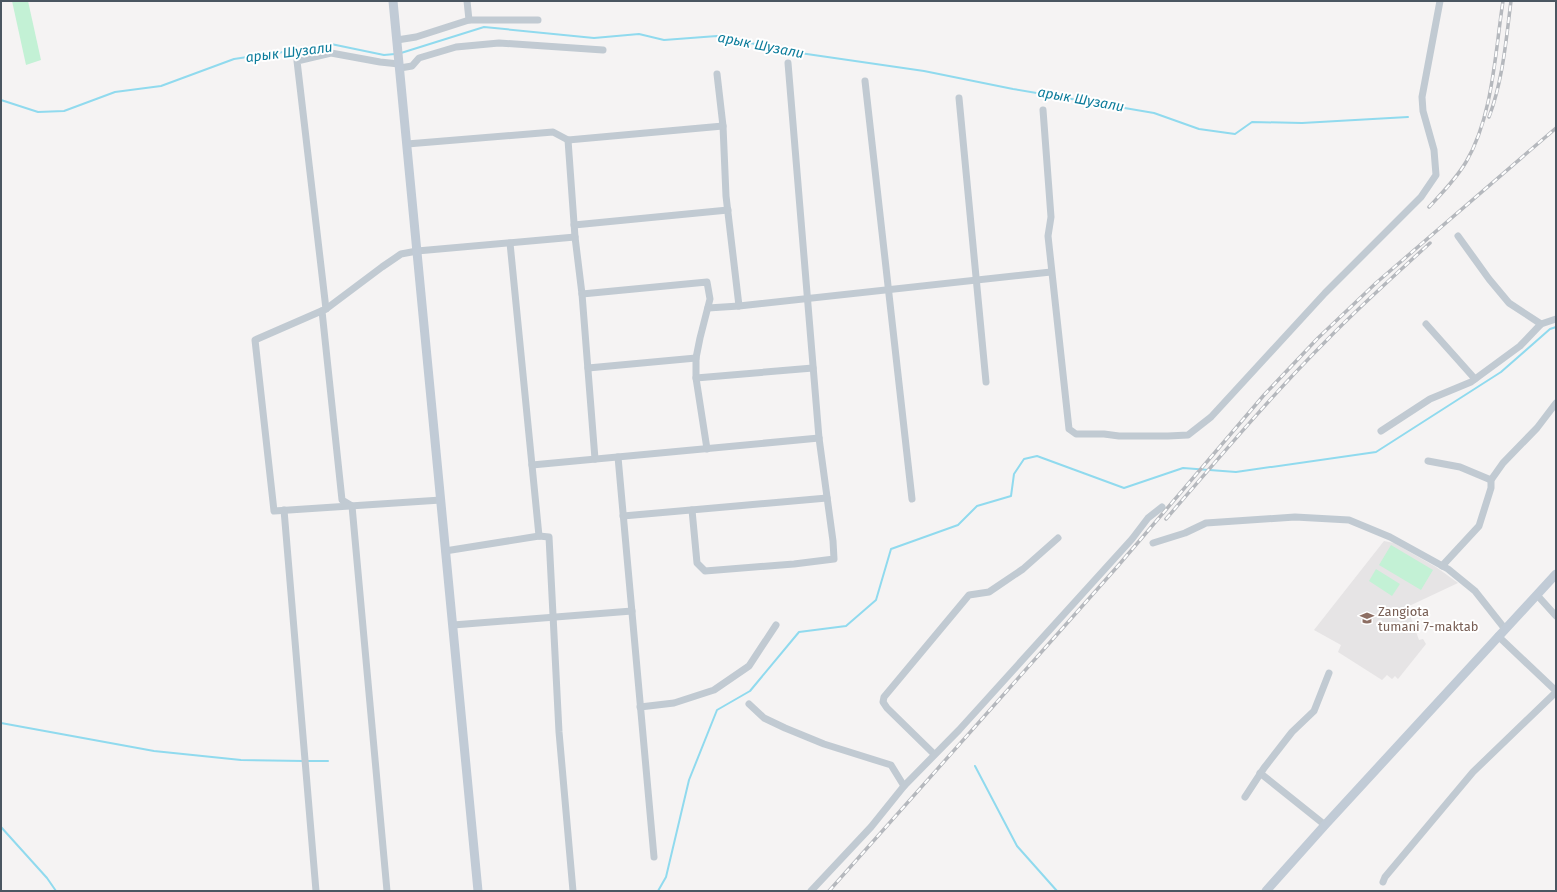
<svg xmlns="http://www.w3.org/2000/svg" width="1557" height="892" font-family="'Fira Sans',sans-serif">
<style>
.education{fill:#e6e4e5}
.green{fill:#c3f1d5}
.lines{fill:none;stroke-linecap:round;stroke-linejoin:round}
.stream{stroke:#90daee;stroke-width:2}
.minor{stroke:#c1cad2;stroke-width:7}
.secondary{stroke:#c1cbd6;stroke-width:9}
.rail-casing{stroke:#b5b8bd;stroke-width:3.5}
.rail{stroke:#fff;stroke-width:2;stroke-dasharray:6;stroke-linecap:butt}
.labels{text-anchor:middle;stroke-width:4;stroke-linejoin:round;paint-order:stroke}
.education-label{font-size:13px;fill:#785e54;stroke:#fff;text-anchor:start}
.water-label{font-size:14px;font-style:italic;fill:#0c7c9b;stroke:#fff}
</style>
<rect width="100%" height="100%" fill="#f5f3f3"/>
<!-- education -->
<polygon class="education" points="1384,541 1394,543 1436,567 1458,583 1407,607 1419,640 1423,639 1426,644 1398,679 1395,676 1392,679 1387,675 1382,680 1338,652 1341,645 1314,630"/>
<!-- green -->
<g class="green">
<polygon points="12,1 28,1 41,60 26,65"/>
<polygon points="1391,545 1433,570 1421,590 1379,565"/>
<polygon points="1376,569 1400,584 1392,596 1369,581"/>
</g>
<g class="lines">
<!-- stream -->
<g class="stream">
<polyline points="401,53 484,27 594,38 639,34 664,40 717,36 793,52 924,71 1013,89 1154,113 1199,129 1235,134 1252,122 1302,123 1408,117"/>
<polyline points="1,100 38,112 64,111 115,92 161,86 234,59 311,48 331,44 384,55 395,54"/>
<polyline points="1,723 154,751 241,760 303,761"/>
<polyline points="307,761 328,761"/>
<polyline points="975,766 1017,846 1057,891"/>
<polyline points="1,827 47,878 56,891"/>
<polyline points="658,891 666,877 689,780 717,710 750,691 799,632 846,626 876,600 891,549 958,525 977,506 1011,496 1014,474 1024,459 1037,456 1124,488 1183,468 1236,472 1376,452 1501,372 1550,329 1556,327"/>
</g>
<!-- minor -->
<g class="minor">
<polyline points="467,1 469,20"/>
<polyline points="397,40 416,37 469,20 538,20"/>
<polyline points="400,68 412,66 419,58 456,47 499,43 603,50"/>
<polyline points="717,74 723,126 726,196 739,306"/>
<polyline points="865,81 912,499"/>
<polyline points="959,98 986,382"/>
<polyline points="1043,110 1051,217 1048,236 1069,429 1076,434 1104,434 1119,436 1168,436 1188,435 1211,417 1325,293 1421,197 1436,175 1434,150 1423,111 1422,97 1440,1"/>
<polyline points="568,140 575,237 582,294 595,459"/>
<polyline points="407,144 553,132 568,140 723,126"/>
<polyline points="574,225 728,210"/>
<polyline points="1458,236 1489,279 1509,303 1541,324"/>
<polyline points="510,243 539,536"/>
<polyline points="582,294 707,282 710,299 700,338 696,358 696,378 707,449"/>
<polyline points="708,308 739,306 1051,272"/>
<polyline points="326,309 297,61 331,53 380,62 399,64"/>
<polyline points="322,311 342,500 352,506 387,891"/>
<polyline points="1426,324 1475,379"/>
<polyline points="588,368 696,358"/>
<polyline points="696,378 813,368"/>
<polyline points="1381,431 1430,399 1471,382 1520,346 1541,324 1556,319"/>
<polyline points="618,457 654,857"/>
<polyline points="1428,461 1460,467 1491,480"/>
<polyline points="532,465 819,438"/>
<polyline points="441,500 274,511 255,340 326,309 382,267 401,254 417,251 575,237"/>
<polyline points="284,510 316,891"/>
<polyline points="692,510 697,563 705,571 794,564 834,559 833,541 819,438 788,63"/>
<polyline points="623,516 827,498"/>
<polyline points="1153,543 1185,533 1206,523 1295,517 1349,520 1390,537 1448,569 1475,591 1505,629"/>
<polyline points="445,551 539,536 549,537 559,732 573,891"/>
<polyline points="1442,566 1479,526 1491,488 1491,480 1503,463 1537,428 1556,403"/>
<polyline points="1537,595 1556,616"/>
<polyline points="453,625 632,611"/>
<polyline points="1498,636 1556,691"/>
<polyline points="749,704 764,718 785,728 824,744 891,765 904,786"/>
<polyline points="640,707 674,703 714,690 749,666 776,625"/>
<polyline points="934,754 887,708 883,702 884,697 969,595 989,592 1023,569 1058,538"/>
<polyline points="1260,773 1325,825"/>
<polyline points="1245,797 1264,768 1292,732 1314,711 1329,673"/>
<polyline points="1383,882 1385,877 1473,772 1556,692"/>
<polyline points="811,891 871,827 904,786 959,730 1132,539 1148,518 1162,507"/>
</g>
<!-- secondary -->
<g class="secondary">
<polyline points="393,1 478,891"/>
<polyline points="1266,891 1325,825 1556,574"/>
</g>
<defs>
<g id="rail">
<path d="M 1489,117 C 1503,80 1506,40 1511,1"/>
<path d="M 1429,207 C 1442,193 1456,179 1466,162 C 1493,116 1495,53 1503,1"/>
<path d="M 1166,519 C 1218,459 1270,397 1326,341 C 1359,307 1395,275 1430,243"/>
<polyline points="829,891 1117,567 1264,395 1318,338 1376,283 1556,128"/>
</g>
</defs>
<!-- rail casing -->
<use href="#rail" class="rail-casing"/>
<!-- rail -->
<use href="#rail" class="rail"/>
</g>
<!-- icons -->
<defs>
<symbol id="school-bare" viewBox="-9 -9 18 18"><path d="M0-5L7-2L0 1L-7-2ZM-4 1L0 2.5L4 1V4Q0 6-4 4Z" fill="#8d6e63" stroke="#fff" stroke-width="2.5" paint-order="stroke"/></symbol>
</defs>
<g fill-rule="evenodd">
<use href="#school-bare" x="1357" y="608" width="20" height="20"/>
</g>
<g class="labels">
<!-- education labels -->
<g class="education-label">
<text x="1378" y="616">Zangiota<tspan x="1378" dy="15">tumani 7-maktab</tspan></text>
</g>
<!-- water labels -->
<g class="water-label">
<text transform="translate(761 45) rotate(11)" y="5">арык Шузали</text>
<text transform="translate(289 52) rotate(-7)" y="5">арык Шузали</text>
<text transform="translate(1081 99) rotate(10)" y="5">арык Шузали</text>
</g>
</g>
<!-- border -->
<rect width="1557" height="892" fill="none" stroke="#4a5661" stroke-width="4"/>
</svg>
